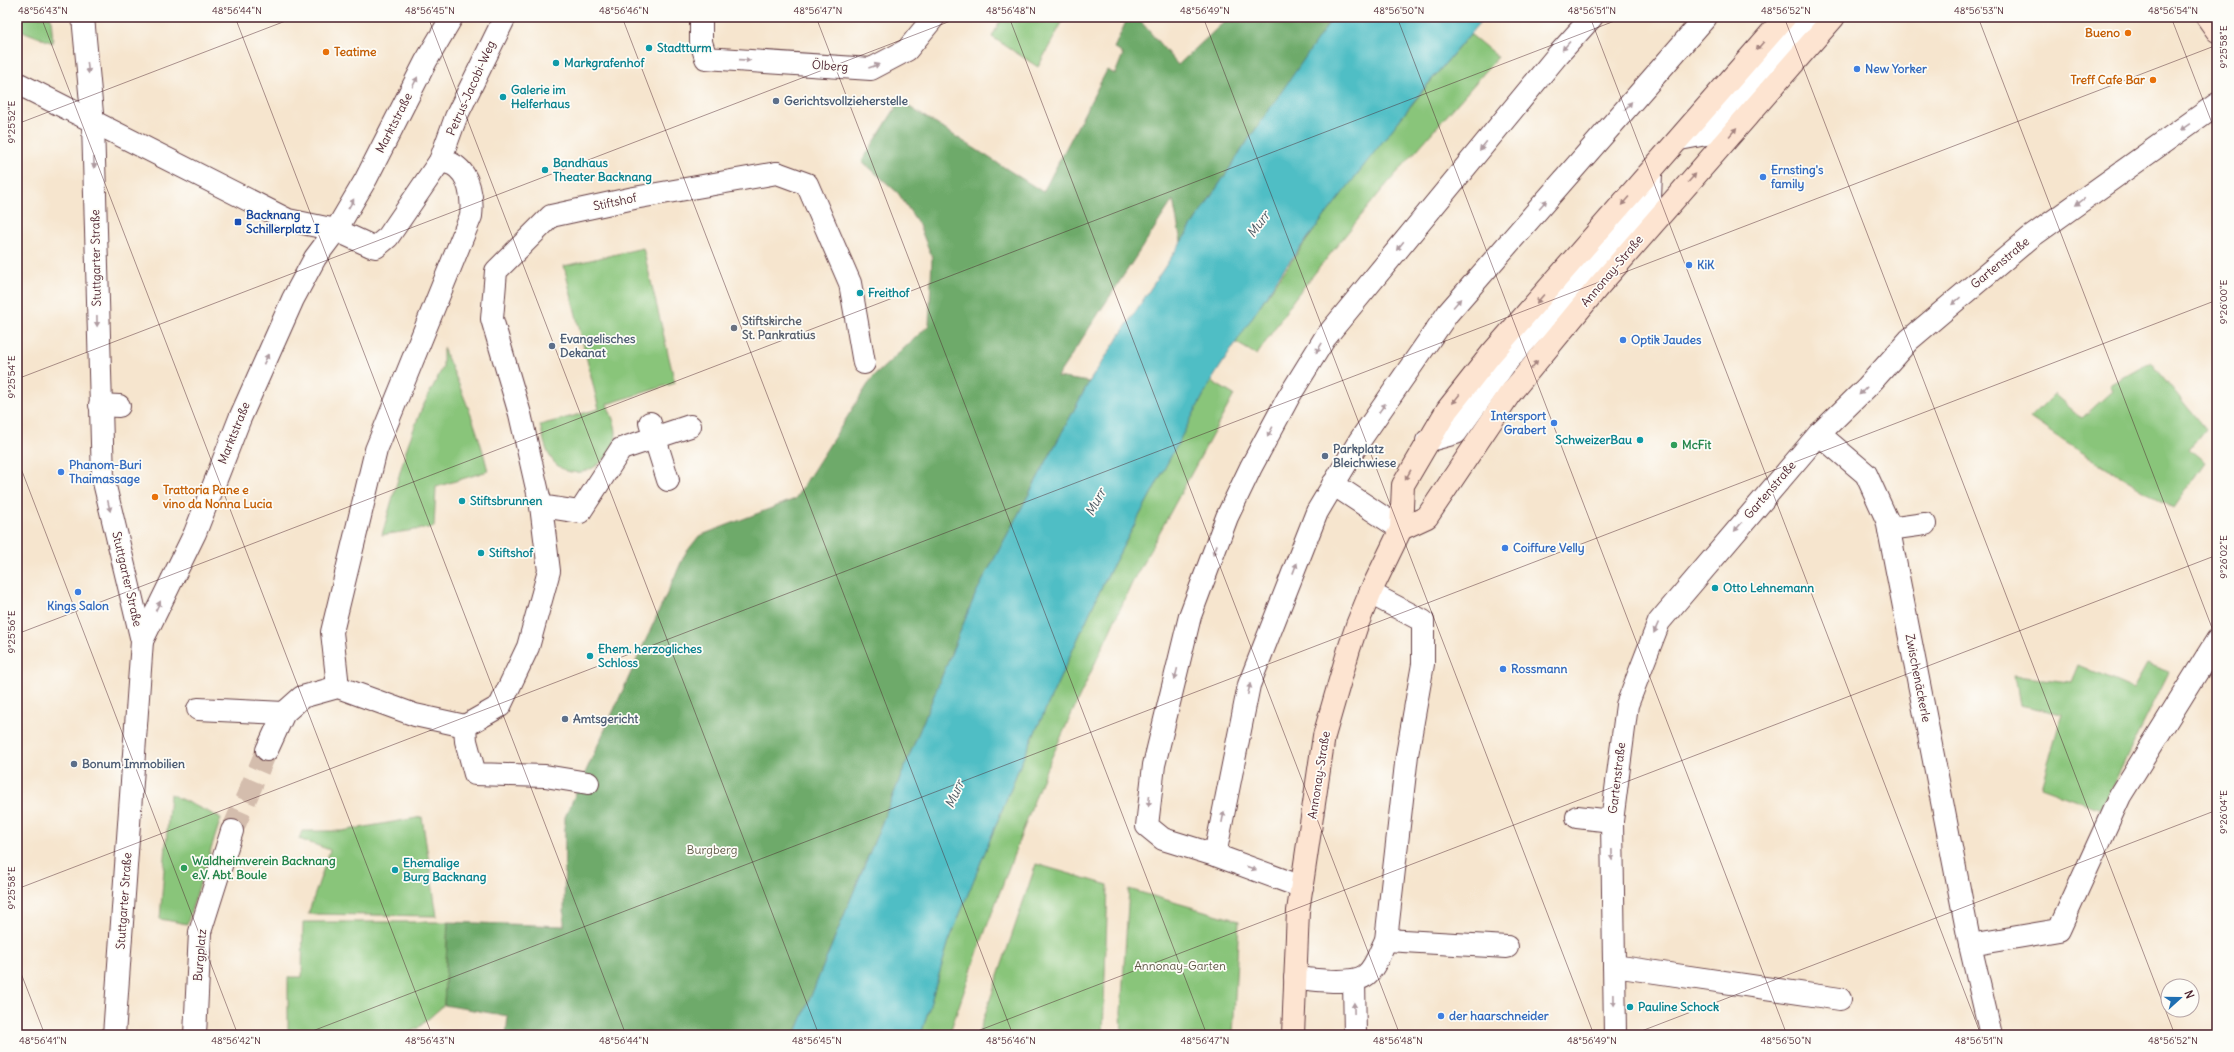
<svg xmlns="http://www.w3.org/2000/svg" width="2234" height="1052" font-family="Delius,sans-serif">
<style>
.green{fill:#89c57a;stroke:#6a7252}
.forest{fill:#6eaa6a;stroke:#5c644a}
.water{fill:#50bec5;stroke:#4d6e78}
.lines{fill:none;stroke-linecap:round;stroke-linejoin:round}
.street-tunnel{stroke:#d4bdad;stroke-width:22;stroke-dasharray:22 11;stroke-linecap:butt}
.lane-casing{stroke:#643d43;stroke-width:24}
.street-casing{stroke:#643d43;stroke-width:24}
.secondary-casing{stroke:#643d43;stroke-width:24}
.lane{stroke:#fff;stroke-width:22}
.street{stroke:#fff;stroke-width:22}
.secondary{stroke:#fde4d1;stroke-width:22}
.oneway{fill:#ae9aa0}
.oneway2{fill:#a4827e}
.ticks{fill:none;stroke:#4a1f2b;stroke-width:1;stroke-opacity:0.45}
.food-dot{fill:#e8710a;stroke:#fdfcf7;stroke-width:1.5}
.culture-dot{fill:#0f9aa8;stroke:#fdfcf7;stroke-width:1.5}
.shop-dot{fill:#3f7fe0;stroke:#fdfcf7;stroke-width:1.5}
.service-dot{fill:#5c6f8a;stroke:#fdfcf7;stroke-width:1.5}
.transit-dot{fill:#1a4fb4;stroke:#fdfcf7;stroke-width:1.5}
.worship-dot{fill:#6b7280;stroke:#fdfcf7;stroke-width:1.5}
.leisure-dot{fill:#2e9e5b;stroke:#fdfcf7;stroke-width:1.5}
.labels{text-anchor:middle;stroke-width:3.5;stroke-linejoin:round;paint-order:stroke}
.food-label{font-size:12px;font-weight:bold;fill:#c56008;stroke:#fdfcf7;text-anchor:end}
.culture-label{font-size:12px;font-weight:bold;fill:#0d838f;stroke:#fdfcf7;text-anchor:start}
.street-label{font-size:12px;fill:#4a1f2b;stroke:#fdfcf7}
.shop-label{font-size:12px;font-weight:bold;fill:#366cbe;stroke:#fdfcf7;text-anchor:start}
.service-label{font-size:12px;font-weight:bold;fill:#4e5e75;stroke:#fdfcf7;text-anchor:start}
.transit-label{font-size:12px;font-weight:bold;fill:#164399;stroke:#fdfcf7;text-anchor:start}
.worship-label{font-size:12px;font-weight:bold;fill:#5b616d;stroke:#fdfcf7;text-anchor:start}
.leisure-label{font-size:12px;font-weight:bold;fill:#27864d;stroke:#fdfcf7;text-anchor:start}
.park-label{font-size:12px;fill:#605947;stroke:#fdfcf7}
.water-label{font-size:13px;font-style:italic;fill:#4c5761;stroke:#fdfcf7}
.neatline{fill:none;stroke:#4a1f2b;stroke-width:1.5}
.ticks-label{font-size:10px;text-anchor:middle;fill:#4a1f2b}
</style>
<rect width="100%" height="100%" fill="#fdfcf7"/>
<filter id="ink" filterUnits="userSpaceOnUse"><feTurbulence type="fractalNoise" baseFrequency=".025" numOctaves="2"/><feDisplacementMap in="SourceGraphic" scale="8" xChannelSelector="R" yChannelSelector="G"/><feConvolveMatrix kernelMatrix="1 2 1 2 8 2 1 2 1" color-interpolation-filters="sRGB"/></filter>
<filter id="wash" filterUnits="userSpaceOnUse"><feTurbulence type="fractalNoise" baseFrequency=".012" numOctaves="4" result="noise"/><feDisplacementMap in="SourceGraphic" scale="16" xChannelSelector="R" yChannelSelector="G"/><feGaussianBlur stdDeviation="0.9" result="paint"/><feColorMatrix in="noise" values="0 0 0 0 0 0 0 0 0 0 0 0 0 0 0 0 0 1.4 0 .05"/><feComposite in="paint" operator="in"/></filter>
<g filter="url(#wash)">
<rect width="100%" height="100%" fill="#f6e5ce"/>
<!-- green -->
<g class="green">
<polygon points="17,17 51,17 53,43 17,29"/>
<polygon points="1002,17 1065,17 1038,67 992,37"/>
<path d="M 1470,34 L 1498,57 L 1381,191 L 1294,299 L 1257,355 L 1235,342 C 1307,235 1387,133 1470,34 Z"/>
<path d="M 643,248 L 675,383 L 607,404 C 610,412 616,424 616,433 C 616,458 583,483 561,468 C 546,459 544,440 540,425 L 599,409 L 564,266 Z"/>
<path d="M 443,348 C 461,388 478,428 488,471 L 436,487 L 434,527 L 382,535 L 408,444 L 422,408 L 443,367 Z"/>
<polygon points="2151,362 2205,429 2189,449 2205,462 2173,508 2065,442 2030,418 2054,394 2082,418 2113,390 2110,385"/>
<polygon points="1211,381 1234,395 1132,583 1044,774 980,945 949,1035 921,1035 949,941 1021,763 1102,586"/>
<polygon points="2147,664 2169,672 2101,809 2041,787 2062,714 2020,705 2015,676 2071,682 2078,665 2133,689"/>
<polygon points="170,794 221,818 187,924 160,919"/>
<polygon points="422,817 437,916 308,914 330,850 299,839 302,831 342,831"/>
<polygon points="1036,864 1108,885 1103,1035 978,1035"/>
<polygon points="1129,889 1239,921 1233,1035 1122,1035 1121,1012"/>
<polygon points="303,922 448,922 444,1005 418,1028 403,1035 288,1035 288,977 302,977"/>
</g>
<!-- forest -->
<polygon class="forest" points="1128,17 1137,17 1178,65 1226,20 1224,17 1334,17 1249,139 1181,242 1173,200 1057,377 1089,382 976,593 795,1035 506,1035 508,1016 444,1005 448,922 564,926 565,817 685,554 699,536 795,499 872,378 929,325 932,257 918,223 898,193 862,161 900,101 1043,192 1107,70 1115,74 1123,54 1114,48"/>
<!-- water -->
<polygon class="water" points="1333,17 1484,17 1418,96 1283,270 1211,381 1102,586 1021,763 949,941 921,1035 795,1035 976,593 1089,382 1249,139"/>
</g>
<g filter="url(#ink)">
<g class="lines">
<!-- street-tunnel -->
<polyline class="street-tunnel" points="232,831 267,750"/>
<defs>
<g id="lane">
<polyline points="1680,139 1706,134 1809,17"/>
<polyline points="777,173 807,184 850,283 864,363"/>
<polyline points="100,405 119,406"/>
<polyline points="1427,441 1456,433 1505,364 1650,199 1651,172"/>
<polyline points="1333,484 1401,529"/>
<polyline points="1889,529 1925,524"/>
<polyline points="465,726 466,741 475,774 545,776 588,783"/>
<polyline points="1577,817 1612,821"/>
<polyline points="1215,855 1249,685 1317,512 1360,440 1448,313 1706,17"/>
<polyline points="1302,887 1215,855 1163,839 1147,826 1154,765 1190,616 1227,517 1251,467 1288,398 1325,338 1556,57 1592,17"/>
<polyline points="1386,940 1507,947"/>
<polyline points="1970,945 2059,930 2120,796 2217,640"/>
<polyline points="1614,966 1840,999"/>
<path d="M 1295,978 C 1313,979 1352,986 1366,975 C 1376,967 1380,951 1386,940 L 1407,755 L 1423,664 L 1423,621 L 1370,593"/>
<polyline points="1354,981 1355,1035"/>
</g>
<g id="street">
<polyline points="83,17 93,124 103,478 142,641 114,1035"/>
<polyline points="701,17 701,42 706,58 871,69 907,50 934,17"/>
<polyline points="17,83 288,220 336,230 371,246 376,247 388,237 440,161 456,117 505,17"/>
<polyline points="650,423 668,480"/>
<polyline points="1819,434 1866,474 1887,520 1970,945 1991,1035"/>
<polyline points="541,506 580,512 621,449 690,426"/>
<polyline points="142,641 195,533 240,418 293,299 315,258 336,230 366,179 426,61 452,17"/>
<path d="M 338,687 L 332,632 L 376,450 L 471,216 C 473,199 470,173 452,164 C 449,163 444,162 440,161"/>
<polyline points="198,709 284,713"/>
<polyline points="267,750 284,713 302,697 338,687 415,715 465,726 500,706 528,647 549,571 541,506 520,414 492,319 496,271 551,216 634,198 777,173"/>
<polyline points="195,1035 200,932 232,831"/>
<polyline points="1615,1035 1612,821 1627,705 1659,622 1819,434 1867,387 1909,340 2031,237 2217,104"/>
</g>
<g id="secondary">
<polyline points="2207,17 2217,31"/>
<polyline points="1401,529 1427,517 1509,395 1598,287 1834,17"/>
<polyline points="1293,1035 1298,911 1324,736 1349,649 1357,625 1370,593 1401,529 1403,485 1447,410 1491,354 1785,17"/>
</g>
</defs>
<!-- lane casing -->
<use href="#lane" class="lane-casing"/>
<!-- street casing -->
<use href="#street" class="street-casing"/>
<!-- secondary casing -->
<use href="#secondary" class="secondary-casing"/>
<!-- lane -->
<use href="#lane" class="lane"/>
<!-- street -->
<use href="#street" class="street"/>
<!-- secondary -->
<use href="#secondary" class="secondary"/>
</g>
<!-- one-way arrows -->
<defs><path id="oneway-solid" d="M-6-.8H1V-3.2L6.5 0L1 3.2V.8H-6Z"/></defs>
<g class="oneway">
<use href="#oneway-solid" transform="translate(1566 46) rotate(132)"/>
<use href="#oneway-solid" transform="translate(745 60) rotate(4)"/>
<use href="#oneway-solid" transform="translate(874 66) rotate(-20)"/>
<use href="#oneway-solid" transform="translate(88 68) rotate(84)"/>
<use href="#oneway-solid" transform="translate(415 82) rotate(-63)"/>
<use href="#oneway-solid" transform="translate(1628 106) rotate(-49)"/>
<use href="#oneway-solid" transform="translate(2185 127) rotate(145)"/>
<use href="#oneway-solid" transform="translate(1483 146) rotate(129)"/>
<use href="#oneway-solid" transform="translate(94 163) rotate(89)"/>
<use href="#oneway-solid" transform="translate(2080 202) rotate(144)"/>
<use href="#oneway-solid" transform="translate(351 204) rotate(-60)"/>
<use href="#oneway-solid" transform="translate(1543 204) rotate(-49)"/>
<use href="#oneway-solid" transform="translate(1400 246) rotate(129)"/>
<use href="#oneway-solid" transform="translate(1956 301) rotate(140)"/>
<use href="#oneway-solid" transform="translate(1457 303) rotate(-49)"/>
<use href="#oneway-solid" transform="translate(97 321) rotate(89)"/>
<use href="#oneway-solid" transform="translate(1319 348) rotate(122)"/>
<use href="#oneway-solid" transform="translate(266 359) rotate(-65)"/>
<use href="#oneway-solid" transform="translate(1863 391) rotate(135)"/>
<use href="#oneway-solid" transform="translate(1382 408) rotate(-55)"/>
<use href="#oneway-solid" transform="translate(1270 432) rotate(118)"/>
<use href="#oneway-solid" transform="translate(109 506) rotate(77)"/>
<use href="#oneway-solid" transform="translate(1738 527) rotate(131)"/>
<use href="#oneway-solid" transform="translate(1215 550) rotate(111)"/>
<use href="#oneway-solid" transform="translate(1295 568) rotate(-69)"/>
<use href="#oneway-solid" transform="translate(158 606) rotate(-64)"/>
<use href="#oneway-solid" transform="translate(1656 628) rotate(114)"/>
<use href="#oneway-solid" transform="translate(1176 674) rotate(104)"/>
<use href="#oneway-solid" transform="translate(1249 689) rotate(-77)"/>
<use href="#oneway-solid" transform="translate(1149 801) rotate(95)"/>
<use href="#oneway-solid" transform="translate(1223 817) rotate(-79)"/>
<use href="#oneway-solid" transform="translate(1612 855) rotate(89)"/>
<use href="#oneway-solid" transform="translate(1251 868) rotate(20)"/>
<use href="#oneway-solid" transform="translate(1614 1000) rotate(89)"/>
<use href="#oneway-solid" transform="translate(1354 1008) rotate(-91)"/>
</g>
<g class="oneway2">
<use href="#oneway-solid" transform="translate(1760 46) rotate(131)"/>
<use href="#oneway-solid" transform="translate(1733 132) rotate(-49)"/>
<use href="#oneway-solid" transform="translate(1692 178) rotate(-48)"/>
<use href="#oneway-solid" transform="translate(1625 201) rotate(131)"/>
<use href="#oneway-solid" transform="translate(1540 299) rotate(131)"/>
<use href="#oneway-solid" transform="translate(1534 365) rotate(-51)"/>
<use href="#oneway-solid" transform="translate(1456 399) rotate(128)"/>
<use href="#oneway-solid" transform="translate(1408 475) rotate(119)"/>
</g>
</g>
<!-- ticks -->
<path class="ticks" d="M 41,17 L 432,1035M 235,17 L 626,1035M 428,17 L 819,1035M 622,17 L 1013,1035M 816,17 L 1207,1035M 1009,17 L 1400,1035M 1203,17 L 1594,1035M 1397,17 L 1787,1035M 1590,17 L 1981,1035M 1784,17 L 2175,1035M 1978,17 L 2217,641M 2171,17 L 2217,136M 17,124 L 296,17M 17,379 L 961,17M 17,458 L 238,1035M 17,634 L 1625,17M 17,889 L 2217,45M 17,963 L 45,1035M 302,1035 L 2217,300M 967,1035 L 2217,555M 1631,1035 L 2217,810"/>
<!-- markers -->
<g class="food-dot">
<circle cx="2128" cy="33" r="4"/>
<circle cx="326" cy="52" r="4"/>
<circle cx="2153" cy="80" r="4"/>
<circle cx="155" cy="497" r="4"/>
</g>
<g class="culture-dot">
<circle cx="649" cy="48" r="4"/>
<circle cx="556" cy="63" r="4"/>
<circle cx="503" cy="97" r="4"/>
<circle cx="545" cy="170" r="4"/>
<circle cx="860" cy="293" r="4"/>
<circle cx="1640" cy="440" r="4"/>
<circle cx="462" cy="501" r="4"/>
<circle cx="481" cy="553" r="4"/>
<circle cx="1715" cy="588" r="4"/>
<circle cx="590" cy="656" r="4"/>
<circle cx="395" cy="870" r="4"/>
<circle cx="1630" cy="1007" r="4"/>
</g>
<g class="shop-dot">
<circle cx="1857" cy="69" r="4"/>
<circle cx="1763" cy="177" r="4"/>
<circle cx="1689" cy="265" r="4"/>
<circle cx="1623" cy="340" r="4"/>
<circle cx="1554" cy="423" r="4"/>
<circle cx="61" cy="472" r="4"/>
<circle cx="1505" cy="548" r="4"/>
<circle cx="78" cy="592" r="4"/>
<circle cx="1503" cy="669" r="4"/>
<circle cx="1441" cy="1016" r="4"/>
</g>
<g class="service-dot">
<circle cx="776" cy="101" r="4"/>
<circle cx="552" cy="346" r="4"/>
<circle cx="1325" cy="456" r="4"/>
<circle cx="565" cy="719" r="4"/>
<circle cx="74" cy="764" r="4"/>
</g>
<rect class="transit-dot" x="234" y="218" width="8" height="8" rx="2"/>
<circle class="worship-dot" cx="734" cy="328" r="4"/>
<g class="leisure-dot">
<circle cx="1674" cy="445" r="4"/>
<circle cx="184" cy="868" r="4"/>
</g>
<g class="labels">
<!-- food labels -->
<g class="food-label">
<text x="2120" y="37">Bueno</text>
<text x="334" y="56" text-anchor="start">Teatime</text>
<text x="2145" y="84">Treff Cafe Bar</text>
<text x="163" y="494" text-anchor="start">Trattoria Pane e<tspan x="163" dy="14">vino da Nonna Lucia</tspan></text>
</g>
<!-- culture labels -->
<g class="culture-label">
<text x="657" y="52">Stadtturm</text>
<text x="564" y="67">Markgrafenhof</text>
<text x="511" y="94">Galerie im<tspan x="511" dy="14">Helferhaus</tspan></text>
<text x="553" y="167">Bandhaus<tspan x="553" dy="14">Theater Backnang</tspan></text>
<text x="868" y="297">Freithof</text>
<text x="1632" y="444" text-anchor="end">SchweizerBau</text>
<text x="470" y="505">Stiftsbrunnen</text>
<text x="489" y="557">Stiftshof</text>
<text x="1723" y="592">Otto Lehnemann</text>
<text x="598" y="653">Ehem. herzogliches<tspan x="598" dy="14">Schloss</tspan></text>
<text x="403" y="867">Ehemalige<tspan x="403" dy="14">Burg Backnang</tspan></text>
<text x="1638" y="1011">Pauline Schock</text>
</g>
<!-- street labels -->
<g class="street-label">
<text transform="translate(830 66) rotate(4)" y="4">Ölberg</text>
<text transform="translate(471 88) rotate(-66)" y="4">Petrus-Jacobi-Weg</text>
<text transform="translate(394 123) rotate(-63)" y="4">Marktstraße</text>
<text transform="translate(615 202) rotate(-12)" y="4">Stiftshof</text>
<text transform="translate(96 258) rotate(-91)" y="4">Stuttgarter Straße</text>
<text transform="translate(2000 263) rotate(-40)" y="4">Gartenstraße</text>
<text transform="translate(1612 271) rotate(-50)" y="4">Annonay-Straße</text>
<text transform="translate(234 433) rotate(-68)" y="4">Marktstraße</text>
<text transform="translate(1770 490) rotate(-49)" y="4">Gartenstraße</text>
<text transform="translate(127 579) rotate(77)" y="4">Stuttgarter Straße</text>
<text transform="translate(1918 678) rotate(79)" y="4">Zwischenäckerle</text>
<text transform="translate(1319 775) rotate(-81)" y="4">Annonay-Straße</text>
<text transform="translate(1617 778) rotate(-83)" y="4">Gartenstraße</text>
<text transform="translate(124 901) rotate(-86)" y="4">Stuttgarter Straße</text>
<text transform="translate(200 955) rotate(-85)" y="4">Burgplatz</text>
</g>
<!-- shop labels -->
<g class="shop-label">
<text x="1865" y="73">New Yorker</text>
<text x="1771" y="174">Ernsting's<tspan x="1771" dy="14">family</tspan></text>
<text x="1697" y="269">KiK</text>
<text x="1631" y="344">Optik Jaudes</text>
<text x="1546" y="420" text-anchor="end">Intersport<tspan x="1546" dy="14">Grabert</tspan></text>
<text x="69" y="469">Phanom-Buri<tspan x="69" dy="14">Thaimassage</tspan></text>
<text x="1513" y="552">Coiffure Velly</text>
<text x="78" y="610" text-anchor="middle">Kings Salon</text>
<text x="1511" y="673">Rossmann</text>
<text x="1449" y="1020">der haarschneider</text>
</g>
<!-- service labels -->
<g class="service-label">
<text x="784" y="105">Gerichtsvollzieherstelle</text>
<text x="560" y="343">Evangelisches<tspan x="560" dy="14">Dekanat</tspan></text>
<text x="1333" y="453">Parkplatz<tspan x="1333" dy="14">Bleichwiese</tspan></text>
<text x="573" y="723">Amtsgericht</text>
<text x="82" y="768">Bonum Immobilien</text>
</g>
<!-- transit labels -->
<g class="transit-label">
<text x="246" y="219">Backnang<tspan x="246" dy="14">Schillerplatz I</tspan></text>
</g>
<!-- worship labels -->
<g class="worship-label">
<text x="742" y="325">Stiftskirche<tspan x="742" dy="14">St. Pankratius</tspan></text>
</g>
<!-- leisure labels -->
<g class="leisure-label">
<text x="1682" y="449">McFit</text>
<text x="192" y="865">Waldheimverein Backnang<tspan x="192" dy="14">e.V. Abt. Boule</tspan></text>
</g>
<!-- park labels -->
<g class="park-label">
<text x="712" y="854">Burgberg</text>
<text x="1180" y="970">Annonay-Garten</text>
</g>
<!-- water labels -->
<g class="water-label">
<text transform="translate(1258 224) rotate(-54)" y="5">Murr</text>
<text transform="translate(1095 502) rotate(-62)" y="5">Murr</text>
<text transform="translate(954 794) rotate(-66)" y="5">Murr</text>
</g>
</g>
<!-- margin -->
<rect width="2234" height="1052" fill="none" stroke="#fdfcf7" stroke-width="44"/>
<!-- north arrow -->
<g transform="translate(2180 998) rotate(69)"><circle r="19" fill="#fdfcf7" stroke="#b5a4a5"/>
<path d="M0-3L7 15L0 10L-7 15Z" fill="#1f6fb2"/>
<text y="-6" font-size="11" font-weight="bold" text-anchor="middle" fill="#4a1f2b">N</text>
</g>
<rect x="22" y="22" width="2190" height="1008" class="neatline"/>
<g class="ticks-label">
<text x="43" y="14">48°56'43"N</text>
<text x="237" y="14">48°56'44"N</text>
<text x="430" y="14">48°56'45"N</text>
<text x="624" y="14">48°56'46"N</text>
<text x="818" y="14">48°56'47"N</text>
<text x="1011" y="14">48°56'48"N</text>
<text x="1205" y="14">48°56'49"N</text>
<text x="1399" y="14">48°56'50"N</text>
<text x="1592" y="14">48°56'51"N</text>
<text x="1786" y="14">48°56'52"N</text>
<text x="1979" y="14">48°56'53"N</text>
<text x="2173" y="14">48°56'54"N</text>
<text transform="translate(2223 47) rotate(-90)" y="4">9°25'58"E</text>
<text transform="translate(11 122) rotate(-90)" y="4">9°25'52"E</text>
<text transform="translate(2223 302) rotate(-90)" y="4">9°26'00"E</text>
<text transform="translate(11 377) rotate(-90)" y="4">9°25'54"E</text>
<text transform="translate(2223 557) rotate(-90)" y="4">9°26'02"E</text>
<text transform="translate(11 632) rotate(-90)" y="4">9°25'56"E</text>
<text transform="translate(2223 812) rotate(-90)" y="4">9°26'04"E</text>
<text transform="translate(11 888) rotate(-90)" y="4">9°25'58"E</text>
<text x="43" y="1044">48°56'41"N</text>
<text x="236" y="1044">48°56'42"N</text>
<text x="430" y="1044">48°56'43"N</text>
<text x="624" y="1044">48°56'44"N</text>
<text x="817" y="1044">48°56'45"N</text>
<text x="1011" y="1044">48°56'46"N</text>
<text x="1205" y="1044">48°56'47"N</text>
<text x="1398" y="1044">48°56'48"N</text>
<text x="1592" y="1044">48°56'49"N</text>
<text x="1786" y="1044">48°56'50"N</text>
<text x="1979" y="1044">48°56'51"N</text>
<text x="2173" y="1044">48°56'52"N</text>
</g>
</svg>
